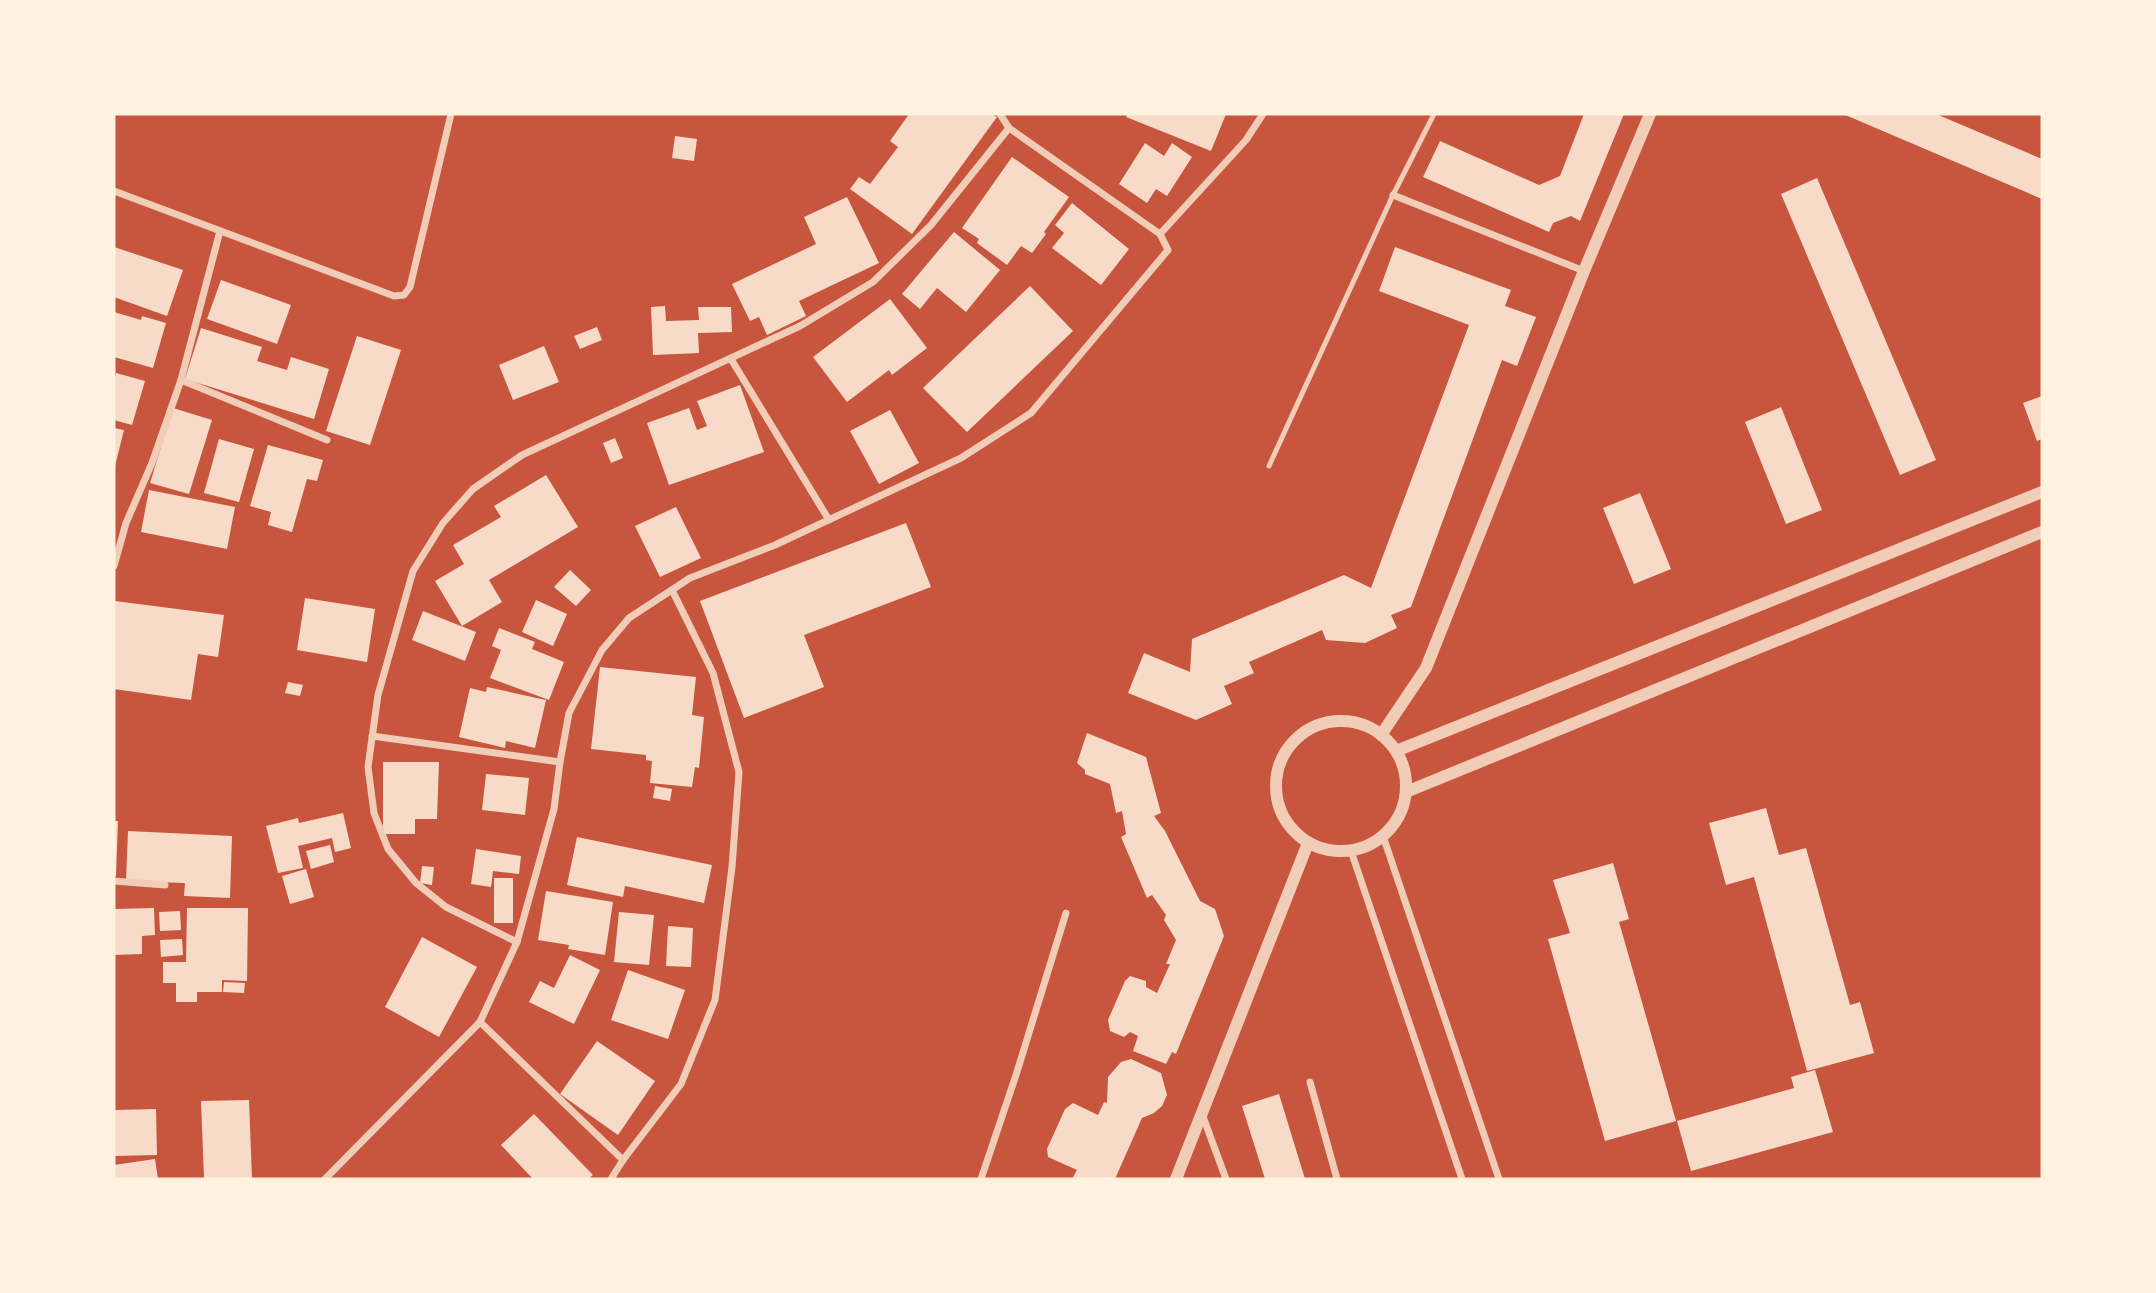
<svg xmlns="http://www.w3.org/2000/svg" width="2156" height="1293" font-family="'IBM Plex Sans',sans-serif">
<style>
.building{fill:#f7dbc8}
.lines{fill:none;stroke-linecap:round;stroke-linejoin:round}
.service{stroke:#f1ccb7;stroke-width:5}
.minor{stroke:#f1ccb7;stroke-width:7}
.tertiary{stroke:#f1ccb7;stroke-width:12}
</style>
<rect width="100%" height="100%" fill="#c8553d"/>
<!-- building -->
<g class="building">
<polygon points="909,114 991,114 997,117 912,234 850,189 859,177 870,184 898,147 890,141"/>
<polygon points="1128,114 1226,114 1211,151 1126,117"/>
<polygon points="1584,114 1624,114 1580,221 1571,216 1553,223 1549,232 1423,177 1440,141 1539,185 1560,176"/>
<polygon points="1843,114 1936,114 2042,159 2042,199"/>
<polygon points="675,136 697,139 694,161 672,158"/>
<polygon points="1145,143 1164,156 1172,143 1192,157 1167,196 1156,189 1147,203 1119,184"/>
<polygon points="1012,157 1069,197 1044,232 1046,234 1032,253 1021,246 1007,265 977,243 979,239 962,228"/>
<polygon points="1817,178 1936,460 1900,475 1781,194"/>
<polygon points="847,197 879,263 799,301 806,316 767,335 759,317 750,321 732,284 816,244 804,217"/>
<polygon points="1072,203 1129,249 1101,285 1052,248 1064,233 1055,225"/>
<polygon points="954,232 1000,270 966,312 937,288 920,309 902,294"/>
<polygon points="114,247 183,270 167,316 114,297"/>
<polygon points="1395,247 1511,290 1505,306 1536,317 1517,366 1502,360 1411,607 1391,615 1397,628 1365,643 1326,640 1322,630 1249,662 1254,673 1224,686 1232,704 1196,720 1128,693 1144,653 1190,672 1192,639 1344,575 1371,588 1469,325 1379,291"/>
<polygon points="221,280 291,305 277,344 207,319"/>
<polygon points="1030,286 1073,331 967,432 923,388"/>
<polygon points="890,299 927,348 892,375 889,370 847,402 813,357"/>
<polygon points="665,306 666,321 699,320 698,307 731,307 732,332 698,333 699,353 653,355 651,307"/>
<polygon points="114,312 141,320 142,316 166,323 153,368 114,357"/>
<polygon points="597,327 602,340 580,349 574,336"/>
<polygon points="201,328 262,347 257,361 287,370 291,357 329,369 314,419 185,379"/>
<polygon points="357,336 401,350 370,445 326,431"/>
<polygon points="544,346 559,382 513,400 499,365"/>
<polygon points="116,373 145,381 132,425 114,420 114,382"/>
<polygon points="740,385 764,452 669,485 647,423 689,408 697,430 707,426 697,401"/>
<polygon points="2042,396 2042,439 2037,441 2023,403"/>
<polygon points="1781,407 1822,510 1786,524 1745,422"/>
<polygon points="173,408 212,420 189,494 150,483"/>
<polygon points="890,410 919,463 879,484 850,431"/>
<polygon points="114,428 124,430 115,466 114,466"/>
<polygon points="615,438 623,458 611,463 603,443"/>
<polygon points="219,439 254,449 239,502 204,493"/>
<polygon points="268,445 323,460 317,481 307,479 292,532 268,525 271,512 250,506"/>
<polygon points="546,475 578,527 489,580 502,602 462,626 435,581 464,564 453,545 501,517 494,506"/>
<polygon points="149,490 235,507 227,549 141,532"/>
<polygon points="1640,493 1671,569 1634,584 1603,508"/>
<polygon points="676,507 701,558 660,577 635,526"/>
<polygon points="906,523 931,587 804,635 824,687 744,718 700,601"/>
<polygon points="570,570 591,590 576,606 554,587"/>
<polygon points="305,598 375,609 367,662 297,650"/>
<polygon points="536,600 567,614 553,646 522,632"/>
<polygon points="115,601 224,615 218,657 198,654 191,700 114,689"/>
<polygon points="423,611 476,632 465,661 412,640"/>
<polygon points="499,628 535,642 532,649 564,662 549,700 490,678 501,650 492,646"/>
<polygon points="600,667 696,677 692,715 704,717 699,768 695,767 692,787 650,783 652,761 646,760 646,755 591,749"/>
<polygon points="288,682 303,685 300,696 285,693"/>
<polygon points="487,687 546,700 535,748 506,741 505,748 459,737 470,688 486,692"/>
<polygon points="1087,733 1146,757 1161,813 1154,816 1165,831 1200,901 1215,909 1224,936 1176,1054 1172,1052 1166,1064 1133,1051 1138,1036 1130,1032 1124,1037 1110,1031 1108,1020 1125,981 1130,976 1146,981 1146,987 1157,993 1170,964 1166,964 1176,940 1164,920 1166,915 1152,895 1147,898 1121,837 1126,834 1122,811 1116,813 1110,784 1085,774 1085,770 1077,763"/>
<polygon points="383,762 439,762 437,819 415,819 415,834 383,834"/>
<polygon points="486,774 529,778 525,815 482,810"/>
<polygon points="655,786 672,789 670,801 653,798"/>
<polygon points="1766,808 1779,855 1806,848 1850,1005 1860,1002 1874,1053 1807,1071 1754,877 1726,885 1709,823"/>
<polygon points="343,813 351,848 335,852 332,838 298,846 303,868 278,873 266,826 298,818 299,823"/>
<polygon points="114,821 118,821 116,876 114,876"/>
<polygon points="128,831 232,836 230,898 184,896 185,883 126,881"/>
<polygon points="577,837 712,865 704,903 625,886 623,897 567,885"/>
<polygon points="330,845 334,862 311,869 306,851"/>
<polygon points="476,849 521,856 519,874 493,871 491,887 471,884"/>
<polygon points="1613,863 1629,919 1619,922 1676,1121 1605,1141 1548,939 1570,933 1553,880"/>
<polygon points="422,866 434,867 432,885 420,883"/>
<polygon points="306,869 314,897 290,904 282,876"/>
<rect x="494" y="878" width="19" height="45"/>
<polygon points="546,891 613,902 605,955 568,949 569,945 538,940"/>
<polygon points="154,908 155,935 142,936 142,954 114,955 114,909"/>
<polygon points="187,908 248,908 247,981 222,980 222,992 197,992 197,1002 176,1002 176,983 163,983 163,962 186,962"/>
<polygon points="180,911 181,930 160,931 159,912"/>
<polygon points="619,912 654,915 649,965 614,962"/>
<polygon points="668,926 693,928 691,967 666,966"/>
<polygon points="422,937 477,967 439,1037 385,1007"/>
<polygon points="182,939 183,955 161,957 160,940"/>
<polygon points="570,955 600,970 574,1024 529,1002 540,981 554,988"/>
<polygon points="628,970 685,990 668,1039 611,1020"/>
<polygon points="224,982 245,983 244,993 223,992"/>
<polygon points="597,1041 655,1081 618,1135 560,1094"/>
<polygon points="1131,1059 1161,1073 1167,1095 1162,1106 1154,1113 1142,1118 1115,1179 1072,1179 1077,1170 1048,1157 1047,1149 1065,1109 1073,1103 1098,1115 1104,1102 1107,1103 1108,1077 1121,1062"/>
<polygon points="1815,1070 1833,1132 1691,1171 1677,1121 1794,1088 1791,1077"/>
<polygon points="1279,1094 1305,1179 1265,1179 1242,1106"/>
<polygon points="249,1100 252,1179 204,1179 201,1101"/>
<polygon points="156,1109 157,1155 114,1156 114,1110"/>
<polygon points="534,1114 593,1175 588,1179 533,1179 501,1145"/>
<polygon points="155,1159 158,1179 114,1179 114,1165"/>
</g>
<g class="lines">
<!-- service -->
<polyline class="service" points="1269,466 1393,195 1434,114"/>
<!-- minor -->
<g class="minor">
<polyline points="1000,114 1009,128"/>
<polyline points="114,191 394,296 404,295 410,287 451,114"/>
<polyline points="1393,195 1584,271"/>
<polyline points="731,359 829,520"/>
<polyline points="181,380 327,440"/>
<polyline points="114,566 126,523 152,463 181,380 220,231"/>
<polyline points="372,736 560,762"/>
<polyline points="1383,836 1499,1179"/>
<polyline points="1351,851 1462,1179"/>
<polyline points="114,881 165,885"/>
<polyline points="517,942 446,907 416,883 388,849 374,813 368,767 378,695 413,571 443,523 473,489 522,455 800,326 873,282 931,225 1009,128 1160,234"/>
<polyline points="480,1022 623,1160 681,1084 715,1000 732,867 739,772 713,673 672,590"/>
<polyline points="1310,1082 1337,1179"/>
<polyline points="1202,1114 1226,1179"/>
<polyline points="325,1179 480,1022 517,942 554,809 560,762 569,713 602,650 629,618 690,578 775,545 961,458 1031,413 1168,250 1160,234 1246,140 1263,114"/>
<polyline points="611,1179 623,1160"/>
<polyline points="981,1179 1016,1075 1066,913"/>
</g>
<!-- tertiary -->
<g class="tertiary">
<circle cx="1341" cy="786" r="65"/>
<polyline points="1381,735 1426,668 1584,271 1650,114"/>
<polyline points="1396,751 2042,492"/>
<polyline points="1406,792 2042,532"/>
<polyline points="1176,1179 1308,843"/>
</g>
</g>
<!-- border -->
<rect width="2156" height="1293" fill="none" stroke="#fff3e0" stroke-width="231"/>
</svg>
